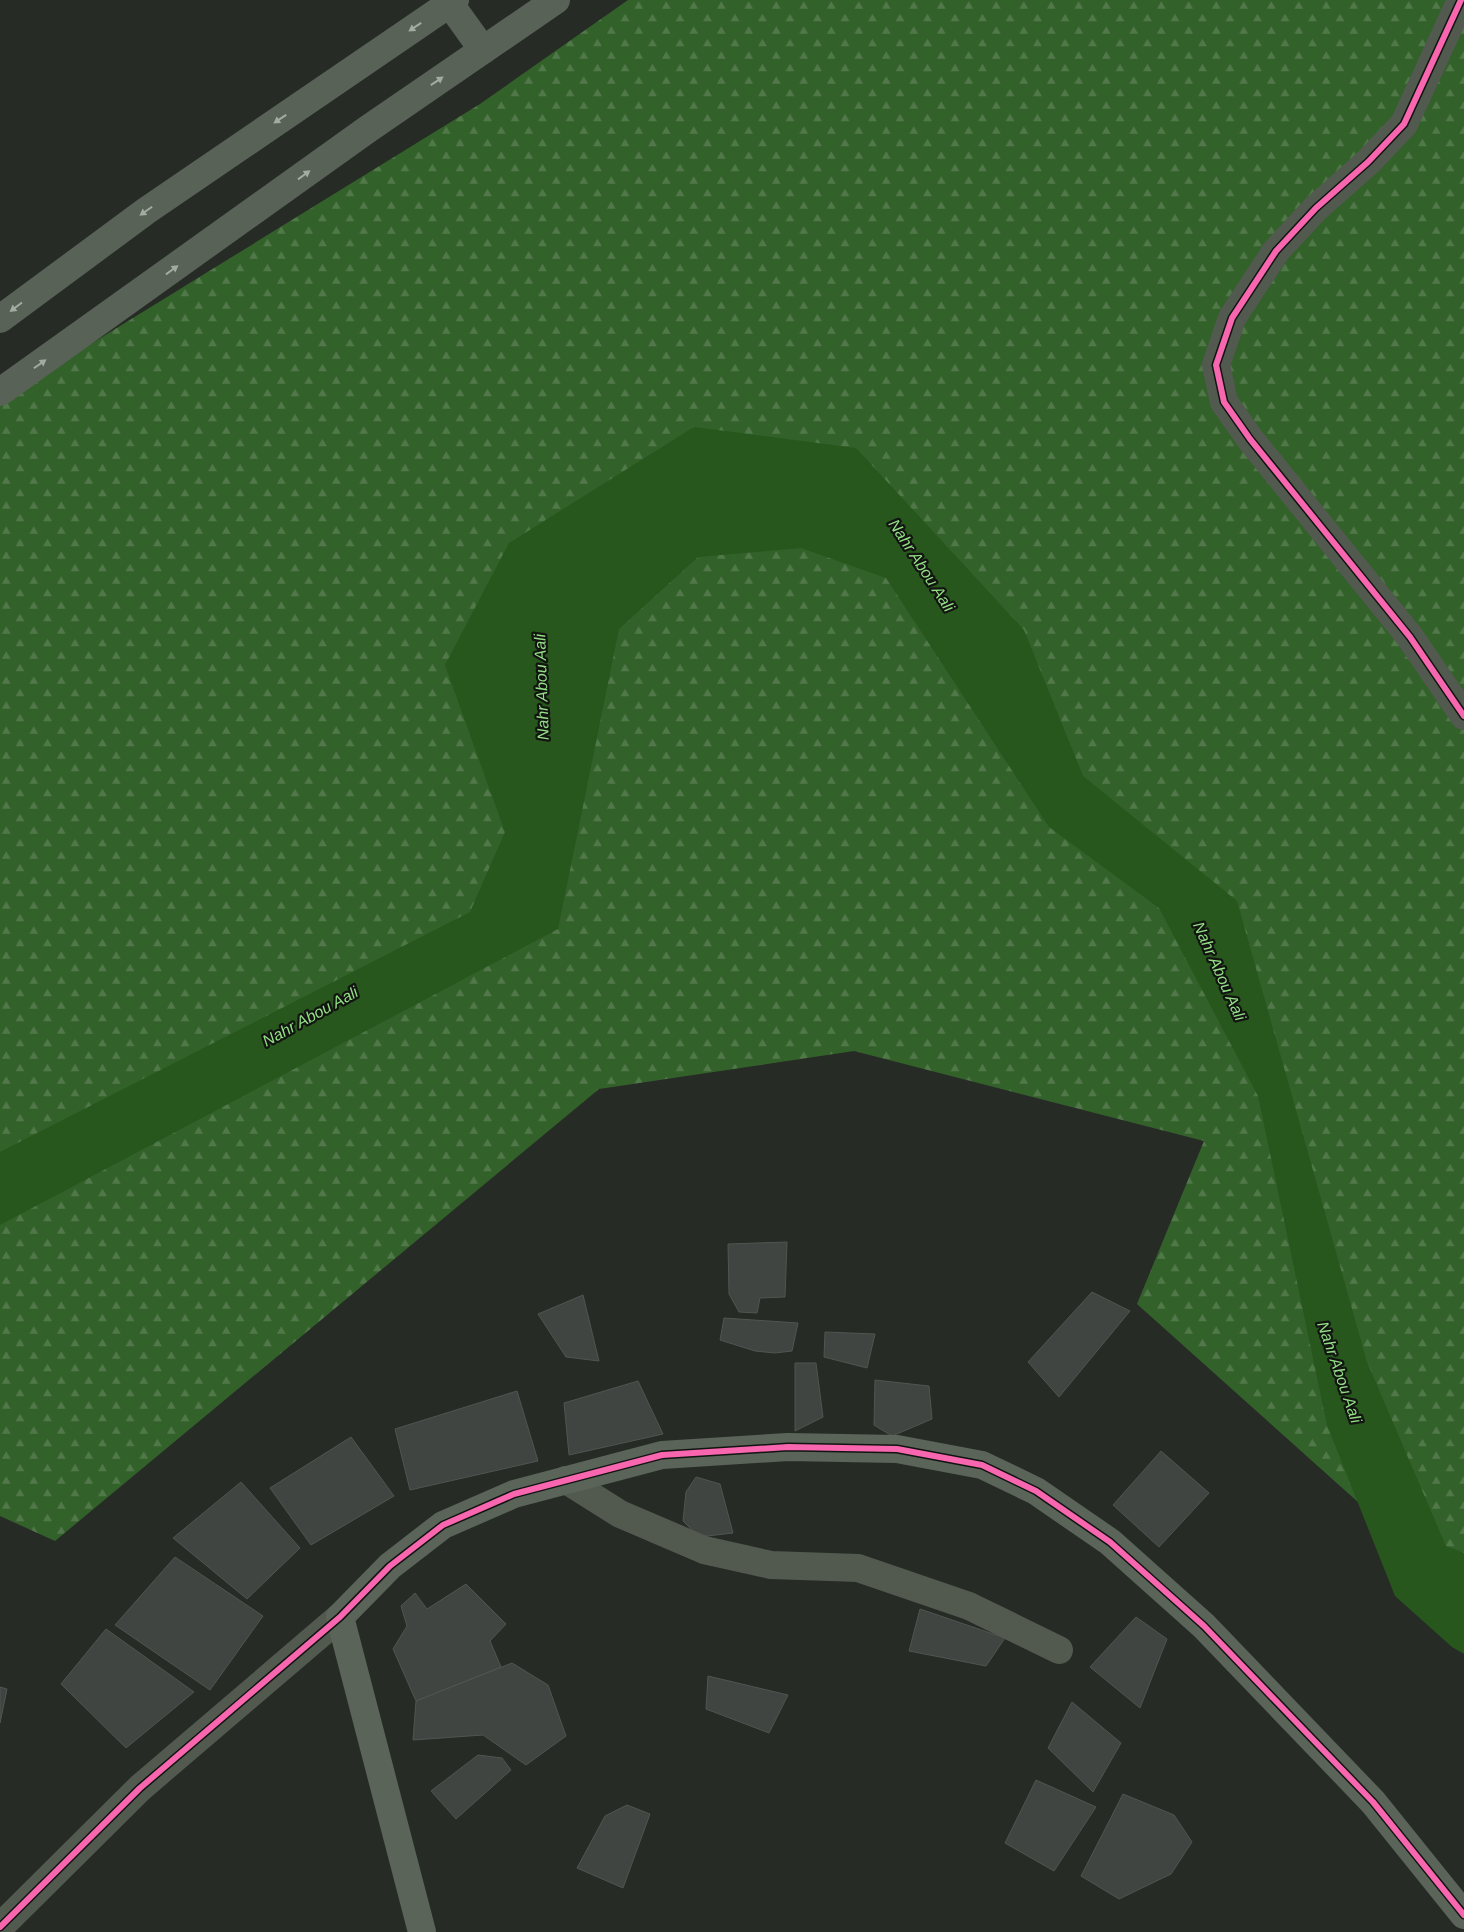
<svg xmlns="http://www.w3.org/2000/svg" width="1464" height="1932" font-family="Arial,sans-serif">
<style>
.forest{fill:url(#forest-firs)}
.water{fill:#27571d}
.building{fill:#414541;stroke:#515551}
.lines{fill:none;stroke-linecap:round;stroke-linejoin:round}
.street{stroke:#525a50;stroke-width:28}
.secondary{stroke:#5b6459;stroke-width:28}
.primary{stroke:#596257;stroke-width:28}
.cycleway-casing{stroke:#111410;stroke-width:9}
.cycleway{stroke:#f766af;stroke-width:6}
.oneway{fill:#a4aba2}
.labels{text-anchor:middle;stroke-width:4.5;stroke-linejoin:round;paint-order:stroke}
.water-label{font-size:16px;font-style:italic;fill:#94de86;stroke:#111410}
</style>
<defs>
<pattern id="forest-firs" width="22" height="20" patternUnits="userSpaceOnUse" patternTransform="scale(1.25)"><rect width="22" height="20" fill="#33612a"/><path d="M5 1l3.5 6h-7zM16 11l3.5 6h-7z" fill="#517849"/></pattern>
</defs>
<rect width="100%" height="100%" fill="#262b26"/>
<!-- forest -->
<polygon class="forest" points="628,0 1464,0 1464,1597 1137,1304 1204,1141 854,1051 599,1089 55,1541 0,1516 0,400 480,104"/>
<!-- water -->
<polygon class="water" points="694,427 856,448 1024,630 1083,776 1237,901 1367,1362 1446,1546 1464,1553 1464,1654 1452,1647 1395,1596 1327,1425 1258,1096 1159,908 1049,827 886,578 801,548 698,557 619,629 558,929 0,1225 0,1152 470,912 505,832 445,665 509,543"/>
<!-- building -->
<g class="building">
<polygon points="787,1242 785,1297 760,1298 757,1313 739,1312 729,1294 728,1244"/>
<polygon points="1092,1292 1130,1311 1059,1397 1028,1362"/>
<polygon points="583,1295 599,1361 566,1357 538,1314"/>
<polygon points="724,1318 798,1323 792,1351 775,1353 755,1351 720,1340"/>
<polygon points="825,1332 875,1334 867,1368 824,1357"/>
<polygon points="795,1363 816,1363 823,1417 795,1431"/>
<polygon points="875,1380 929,1386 932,1419 892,1436 874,1425"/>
<polygon points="638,1381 663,1434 569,1455 564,1403"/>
<polygon points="517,1391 538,1461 410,1490 395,1429"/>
<polygon points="351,1437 394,1496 311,1545 270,1488"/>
<polygon points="1161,1451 1209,1493 1159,1547 1113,1505"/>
<polygon points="696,1477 720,1484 733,1533 699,1537 683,1521 686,1492"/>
<polygon points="241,1482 300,1548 247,1599 173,1538"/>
<polygon points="175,1557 263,1616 210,1690 115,1625"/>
<polygon points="466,1584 506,1624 490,1641 501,1667 416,1701 393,1649 407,1626 401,1606 415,1593 427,1609"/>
<polygon points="920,1609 1005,1638 986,1666 909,1651"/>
<polygon points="1136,1617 1167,1639 1140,1708 1090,1667"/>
<polygon points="106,1629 194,1692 126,1748 61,1684"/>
<polygon points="512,1663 548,1685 566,1736 526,1765 483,1735 413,1740 416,1701"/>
<polygon points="708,1676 788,1695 769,1733 706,1709"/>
<polygon points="0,1687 7,1689 0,1723"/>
<polygon points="1072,1702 1121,1743 1093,1792 1048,1748"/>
<polygon points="478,1755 502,1758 511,1770 456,1819 431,1791"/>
<polygon points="1036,1780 1096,1807 1054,1871 1005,1843"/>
<polygon points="1123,1794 1174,1815 1192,1842 1171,1874 1119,1899 1081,1876"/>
<polygon points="627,1805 650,1814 623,1888 577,1868 605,1816"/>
</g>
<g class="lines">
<!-- street -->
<g class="street">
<polyline points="1461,0 1404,124 1368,162 1316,208 1276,251 1232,318 1216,365 1224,402 1250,439 1410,637 1464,716"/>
<polyline points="566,1480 620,1514 704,1550 771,1565 858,1568 969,1606 1059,1650"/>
<polyline points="0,1927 140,1788 340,1617"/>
</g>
<!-- secondary -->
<polyline class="secondary" points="422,1932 340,1617 390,1566 443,1525 514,1494 662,1455 788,1447 897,1449 982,1465 1036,1491 1110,1542 1204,1626 1373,1802 1464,1915"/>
<!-- primary -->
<g class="primary">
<polyline points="450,4 483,50"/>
<polyline points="0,319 146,211 455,0"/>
<polyline points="0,392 368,129 556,0"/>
</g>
<defs>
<g id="cycleway">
<polyline points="1461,0 1404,124 1368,162 1316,208 1276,251 1232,318 1216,365 1224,402 1250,439 1410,637 1464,716"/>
<polyline points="0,1927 140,1788 340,1617 390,1566 443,1525 514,1494 662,1455 788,1447 897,1449 982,1465 1036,1491 1110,1542 1204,1626 1373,1802 1464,1915"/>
</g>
</defs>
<!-- cycleway casing -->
<use href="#cycleway" class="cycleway-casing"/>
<!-- cycleway -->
<use href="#cycleway" class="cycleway"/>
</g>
<!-- one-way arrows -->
<defs><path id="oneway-solid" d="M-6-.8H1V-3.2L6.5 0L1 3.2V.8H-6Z" transform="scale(1.25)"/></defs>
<g class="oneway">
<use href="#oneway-solid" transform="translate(415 27) rotate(146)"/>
<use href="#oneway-solid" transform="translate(437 81) rotate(-34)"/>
<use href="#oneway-solid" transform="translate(280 119) rotate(146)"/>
<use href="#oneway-solid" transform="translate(304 175) rotate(-36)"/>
<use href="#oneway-solid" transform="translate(146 211) rotate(145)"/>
<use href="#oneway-solid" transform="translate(172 270) rotate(-36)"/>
<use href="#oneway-solid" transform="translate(16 307) rotate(143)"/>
<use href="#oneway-solid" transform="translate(40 364) rotate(-35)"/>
</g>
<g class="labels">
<!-- water labels -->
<g class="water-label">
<text transform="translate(922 565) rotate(57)" y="6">Nahr Abou Aali</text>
<text transform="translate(541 687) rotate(-92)" y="6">Nahr Abou Aali</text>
<text transform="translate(1220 971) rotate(66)" y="6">Nahr Abou Aali</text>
<text transform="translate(310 1016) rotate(-29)" y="6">Nahr Abou Aali</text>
<text transform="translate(1340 1372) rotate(71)" y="6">Nahr Abou Aali</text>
</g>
</g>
</svg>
